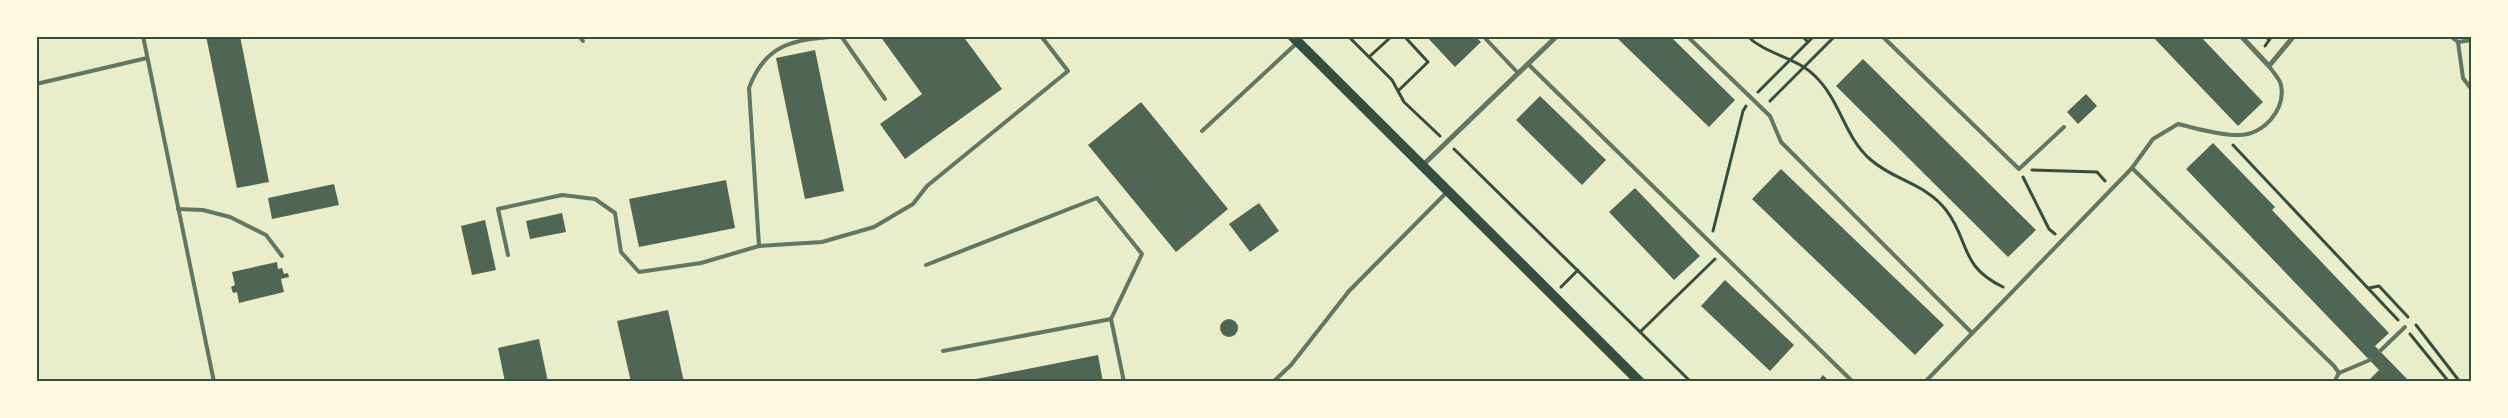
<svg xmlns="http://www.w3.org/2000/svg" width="2508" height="418" font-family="'Golos Text',sans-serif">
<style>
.building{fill:#4f6655}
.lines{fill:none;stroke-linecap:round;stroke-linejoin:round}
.path{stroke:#344e41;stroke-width:3}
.service{stroke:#617663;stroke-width:4}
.minor{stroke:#617663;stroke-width:5}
.secondary{stroke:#344e41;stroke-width:10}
.neatline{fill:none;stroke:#344e41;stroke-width:2}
</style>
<rect width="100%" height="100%" fill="#e9edc9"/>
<!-- building -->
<g class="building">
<polygon points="206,36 240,36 269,182 237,188"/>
<polygon points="880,36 963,36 1002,89 905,159 880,124 922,94"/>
<polygon points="1426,36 1475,36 1481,42 1455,67"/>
<polygon points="1615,36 1670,36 1735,100 1709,127"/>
<polygon points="2152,36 2200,36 2263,102 2238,126"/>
<polygon points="815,50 844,191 805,199 776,58"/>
<polygon points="1863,59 2036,230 2008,257 1836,86"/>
<polygon points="2086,94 2097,106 2078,124 2067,112"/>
<polygon points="1540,96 1606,160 1582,185 1516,120"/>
<polygon points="1141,102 1228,209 1176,252 1088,145"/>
<polygon points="2213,143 2275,207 2272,210 2389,333 2375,346 2410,382 2367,382 2379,370 2186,169"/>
<polygon points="1781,169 1944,325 1915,355 1752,199"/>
<polygon points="726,180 735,228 639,247 629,199"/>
<polygon points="334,184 339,205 272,219 268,198"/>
<polygon points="1635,188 1700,256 1674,280 1609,212"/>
<polygon points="1259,203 1279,231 1250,252 1229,224"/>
<polygon points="562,213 566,232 530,239 526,221"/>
<polygon points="485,220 496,270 472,275 461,226"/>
<polygon points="277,262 278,269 282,268 284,274 288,273 289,277 281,279 284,292 239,303 237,292 233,293 231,287 235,285 232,272"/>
<polygon points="1725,280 1794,345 1770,371 1701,306"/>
<polygon points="668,310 684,382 631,382 617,321"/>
<circle cx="1229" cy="328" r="9"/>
<polygon points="539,339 548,382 505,382 498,348"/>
<polygon points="1098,355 1103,382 966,382 966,381"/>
<polygon points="1823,375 1830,382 1817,382"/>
</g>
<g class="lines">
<!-- path -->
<g class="path">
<polyline points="1348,36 1392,80 1404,102 1440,136"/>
<path d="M 1747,36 C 1767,55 1796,57 1815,76 C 1841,101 1844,137 1871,160 C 1895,181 1925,183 1946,210 C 1970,241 1959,266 2003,287"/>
<polyline points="1802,36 1808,42"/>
<polyline points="2265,36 2269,40"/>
<polyline points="2265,46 2272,36"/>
<polyline points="1369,57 1392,36"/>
<polyline points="1398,91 1428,62 1404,36"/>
<polyline points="1758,92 1814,36"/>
<polyline points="1770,101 1835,36"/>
<polyline points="2233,145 2398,320"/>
<polyline points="1454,149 1691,382"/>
<polyline points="2032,170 2097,172 2105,181"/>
<polyline points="2023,177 2049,229 2055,234"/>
<polyline points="1713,231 1743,111 1746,106"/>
<polyline points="1561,287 1578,270"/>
<polyline points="2369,288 2379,286 2408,317"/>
<polyline points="2416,325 2460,382"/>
<polyline points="1640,332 1715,259"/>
<polyline points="2410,334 2449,382"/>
</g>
<!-- service -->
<g class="service">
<polyline points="143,36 214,382"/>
<polyline points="579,36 583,41"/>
<path d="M 839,36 C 795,40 766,42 749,88 L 759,246 L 822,242 L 874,227 L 913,204 L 927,186 L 1068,71 L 1041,36"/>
<polyline points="841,36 885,99"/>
<polyline points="1483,36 1518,73"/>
<polyline points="1687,36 1770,116 1781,142 1972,333"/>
<polyline points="1882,36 2019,169 2064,127"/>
<polyline points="2450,36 2458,42 2472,40"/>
<polyline points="2458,42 2463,78 2472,90"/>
<polyline points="1528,64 1853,382"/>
<polyline points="36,84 147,58"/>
<polyline points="1202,131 1298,42"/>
<polyline points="2132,168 2334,366 2339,373 2334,382"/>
<polyline points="178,209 203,210 230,217 266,235 282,256"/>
<polyline points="508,255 498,209 562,195 595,199 615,213 621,252 639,272 701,263 759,246"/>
<polyline points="926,265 1097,198 1142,254 1111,319 943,351"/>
<polyline points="1111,319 1124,382"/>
<polyline points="2380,351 2405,327"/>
<polyline points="2339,373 2370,360"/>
<polyline points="1273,382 1291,365 1349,291 1448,191"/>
<path d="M 1925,382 L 2132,168 L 2153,139 L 2178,124 C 2195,128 2221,136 2239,135 C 2263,135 2286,110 2281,85 C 2280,79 2272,71 2269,66"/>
</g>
<!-- minor -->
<g class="minor">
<polyline points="2241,36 2269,66 2294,36"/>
<polyline points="1423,165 1557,36"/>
</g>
<!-- secondary -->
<polyline class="secondary" points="1292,36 1640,382"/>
</g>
<!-- border -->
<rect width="2508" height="418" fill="none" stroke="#fefae0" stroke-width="75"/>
<rect x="38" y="38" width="2432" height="342" class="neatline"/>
</svg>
